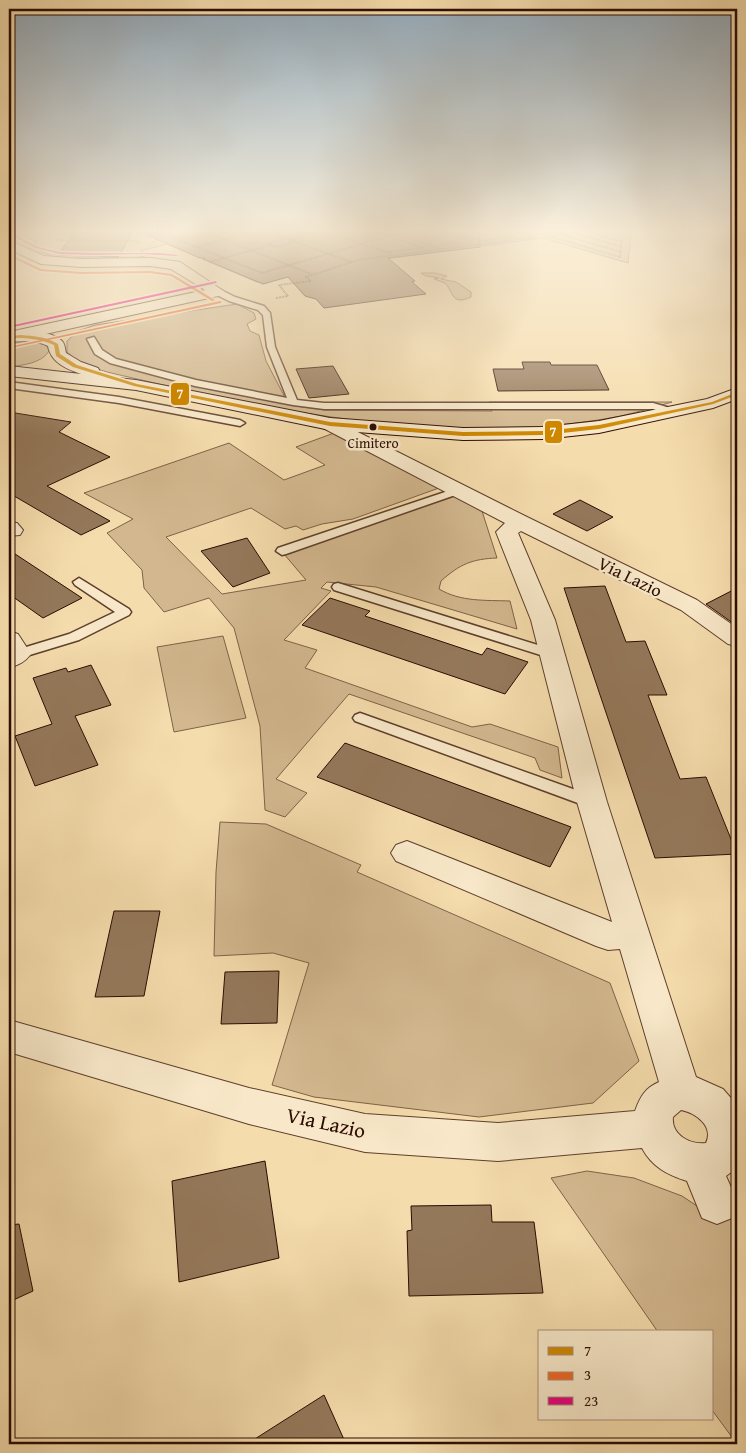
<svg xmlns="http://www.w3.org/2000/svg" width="746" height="1453" font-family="'Gentium Book Plus',serif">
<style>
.green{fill:#d3b88f;stroke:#7f6248}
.building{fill:#94785a;stroke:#2b0b01}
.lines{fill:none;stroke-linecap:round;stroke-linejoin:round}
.service-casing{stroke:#5e3f2c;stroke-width:3}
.minor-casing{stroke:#5e3f2c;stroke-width:2}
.secondary-casing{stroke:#2b0b01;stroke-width:2}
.path{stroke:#2b0b01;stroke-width:2;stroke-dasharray:0.5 1;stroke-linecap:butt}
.service{fill:#f8e8c9;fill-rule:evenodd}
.minor{fill:#f8e8c9;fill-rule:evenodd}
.secondary{fill:#f8e8c9;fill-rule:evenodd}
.bus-1-casing{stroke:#f8e8c9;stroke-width:3}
.bus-2-casing{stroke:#f8e8c9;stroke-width:3}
.bus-3-casing{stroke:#f8e8c9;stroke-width:3}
.bus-1{fill:#ce8700;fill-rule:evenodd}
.bus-2{fill:#f26522;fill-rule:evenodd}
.bus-3{fill:#e5007d;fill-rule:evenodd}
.bus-dot{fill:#2b0b01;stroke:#f8e8c9;stroke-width:2}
.labels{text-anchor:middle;stroke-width:5;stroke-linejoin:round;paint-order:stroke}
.far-bus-label{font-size:14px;fill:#2b0b01;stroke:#f8e8c9}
.street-label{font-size:18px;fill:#2b0b01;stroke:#f8e8c9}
.near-street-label{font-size:21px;fill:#2b0b01;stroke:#f8e8c9}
.line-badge{stroke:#f8e8c9;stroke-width:2}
.badge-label{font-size:14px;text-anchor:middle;font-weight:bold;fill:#fff}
</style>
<rect width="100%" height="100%" fill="#f5dcac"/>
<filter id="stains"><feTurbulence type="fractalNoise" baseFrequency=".004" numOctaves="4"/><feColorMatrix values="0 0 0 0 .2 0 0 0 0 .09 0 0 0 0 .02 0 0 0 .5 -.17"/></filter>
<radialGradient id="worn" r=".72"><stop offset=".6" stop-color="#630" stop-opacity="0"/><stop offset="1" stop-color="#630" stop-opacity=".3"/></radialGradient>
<!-- green -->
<g class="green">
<polygon points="16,232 631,232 628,263 543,238 385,259 279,276 257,282 167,244 140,251 149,255 136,258 54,258 28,245 37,242"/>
<path d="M 421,273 L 435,273 L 447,276 L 441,279 L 456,282 L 471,292 L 471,297 C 452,306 454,293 445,283 L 434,279 L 439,278 L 426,276 Z"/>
<path d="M 237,304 L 254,313 L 256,319 L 247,324 L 250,331 L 259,335 L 266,361 L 289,405 L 325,410 L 492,411 L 489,402 L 672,402 C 655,407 638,412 621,416 C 449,449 274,411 107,372 C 92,367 79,363 67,352 L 67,341 L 78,331 L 95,325 Z"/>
<path d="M 26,339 L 46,344 L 49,351 C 41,364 22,365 9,367 L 9,340 Z"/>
<path d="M 334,433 L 439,488 L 353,519 L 322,524 L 303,530 L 296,526 L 285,529 L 251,508 L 166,537 L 222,594 L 306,580 L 284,554 L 453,495 L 482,511 L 497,558 C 472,559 460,564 441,581 L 439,589 C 461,602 485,600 510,601 L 517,629 L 376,587 L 327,582 L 321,588 L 331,591 L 284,640 L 317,650 L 305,668 L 472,727 L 490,724 L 558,747 L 562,778 L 540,770 L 535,758 L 349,694 L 276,779 L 307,793 L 285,817 L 265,810 L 260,726 L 234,628 L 209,598 L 164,612 L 144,588 L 142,570 L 107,533 L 133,519 L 84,493 L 229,443 L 284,480 L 325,465 L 296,447 Z"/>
<polygon points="223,636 246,718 174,732 157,647"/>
<polygon points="220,822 266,824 361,865 357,872 610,983 639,1061 593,1103 479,1117 314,1097 272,1085 309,963 273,953 214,956 216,872"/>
<polygon points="587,1171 634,1178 682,1196 709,1214 737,1210 737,1444 712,1410 712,1332 658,1332 551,1178"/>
</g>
<!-- building -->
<g class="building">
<polygon points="75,232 133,232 118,257 58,255"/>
<polygon points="140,232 479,232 480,247 388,258 415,281 412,282 426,294 324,308 316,299 305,296 288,277 263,284 203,259 205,258 200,258"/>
<polygon points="522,362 550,362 551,365 597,365 609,390 498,391 493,369 524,369"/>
<polygon points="333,366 349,394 309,398 296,369"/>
<polygon points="9,412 71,422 59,432 110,457 47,486 110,521 81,535 9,493"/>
<polygon points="580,500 613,517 587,531 553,514"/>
<polygon points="247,538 270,573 233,587 201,551"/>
<polygon points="9,550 82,598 43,618 9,594"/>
<polygon points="605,586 626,642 645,641 667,695 648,695 680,779 706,777 737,854 655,858 564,588"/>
<polygon points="737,588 737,626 706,604"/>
<polygon points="330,598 370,611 365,616 482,655 487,648 528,662 505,694 302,625"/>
<polygon points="91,665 111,705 75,716 98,765 35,786 15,736 52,724 33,678 66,668 68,672"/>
<polygon points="345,743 571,827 550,867 317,777"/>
<polygon points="114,911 160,911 144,996 95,997"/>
<polygon points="279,971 277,1023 221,1024 225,972"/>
<polygon points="265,1161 279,1258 179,1282 172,1181"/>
<polygon points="491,1205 492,1222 534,1222 543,1293 409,1296 407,1231 412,1230 411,1206"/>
<polygon points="19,1224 33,1291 9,1302 9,1225"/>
<polygon points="324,1395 346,1444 247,1444"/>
</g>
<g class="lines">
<defs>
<g id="service">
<polygon points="215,290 221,290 235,297 264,306 270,313 275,347 297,400 324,403 653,403 677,410 679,412 674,415 653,409 324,409 293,405 195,386 110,363 95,354 87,339 94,337 102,350 116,359 196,380 287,398 267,347 263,315 258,310 229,301 215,294"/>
<polygon points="9,382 119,397 240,420 245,423 240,426 119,403 9,388"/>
<polygon points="457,488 461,489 463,491 461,493 286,554 282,555 276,551 278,548"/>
<polygon points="79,578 129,609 131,612 129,615 79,640 23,657 13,657 11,654 13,651 69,634 115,612 75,585 73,582"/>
<polygon points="338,583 557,651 559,654 557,657 547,657 334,590 332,587 334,584"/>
<polygon points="360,713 598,798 600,802 598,806 592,808 586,806 355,721 353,718 355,715"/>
</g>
<g id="minor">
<polygon points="9,240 44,256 81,259 151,258 180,262 225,292 223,295 218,296 9,342 9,332 205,290 171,269 151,266 81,267 41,264 9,249"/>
<path d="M 330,418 L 527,517 L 697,600 L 737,628 L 737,646 L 728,644 L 681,610 L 521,531 L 518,533 L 555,620 L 607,802 L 696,1077 L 723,1089 L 737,1105 L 737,1168 L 726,1176 L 737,1201 L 732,1218 L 717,1224 L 702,1218 L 687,1181 C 668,1175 652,1167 642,1148 L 498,1161 L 365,1152 L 249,1124 L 9,1052 L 9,1020 L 249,1088 L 365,1114 L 498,1123 L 635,1111 C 640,1097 645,1088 659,1082 L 620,949 L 608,950 L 596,946 L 396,861 L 391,853 L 396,845 L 407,841 L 612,922 L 577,802 L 531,620 L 496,532 L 505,523 L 323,428 L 321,424 L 323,420 ZM 681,1110 C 696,1113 714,1126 706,1143 C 690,1145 671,1135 673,1117 Z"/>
<polygon points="9,522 17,523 23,530 20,535 9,536"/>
<path d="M 9,631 L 18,634 L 31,654 C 25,662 18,665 9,668 Z"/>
</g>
<path id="secondary" d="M 9,332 C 24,331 50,329 62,341 C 65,344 65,349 66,353 L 81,362 L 98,368 L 100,372 L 98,376 L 136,380 L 330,418 L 463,428 L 544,427 L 599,421 L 707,399 L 737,388 L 737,399 L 713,408 L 599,433 L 544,439 L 463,440 L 330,430 L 136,390 L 9,376 L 9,366 L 81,374 C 67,369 51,363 48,346 C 36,340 22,341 9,342 Z"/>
</defs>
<!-- service casing -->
<use href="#service" class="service-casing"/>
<!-- minor casing -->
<use href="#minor" class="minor-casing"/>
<!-- secondary casing -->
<use href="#secondary" class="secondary-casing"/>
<!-- path -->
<g class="path">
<polyline points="205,232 311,274"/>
<polyline points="268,232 351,262"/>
<polyline points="328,232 391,254"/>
<polyline points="344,232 369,241"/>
<polyline points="359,232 378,239"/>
<polyline points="376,232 424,248"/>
<polyline points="392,232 441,249"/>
<polyline points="452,232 480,241"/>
<polyline points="518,232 531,236"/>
<polyline points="535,232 620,257 623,232"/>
<polyline points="553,232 621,252"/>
<polyline points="572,232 622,247"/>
<polyline points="589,232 622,242"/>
<polyline points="604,232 623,238"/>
<polyline points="33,233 76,234"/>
<polyline points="167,234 175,232"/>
<polyline points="166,235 262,273 403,232"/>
<polyline points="56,240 135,241 140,243"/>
<polyline points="291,240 318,232"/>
<polyline points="125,241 130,232"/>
<polyline points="480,241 516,236"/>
<polyline points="445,244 482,232"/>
<polyline points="271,245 276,247 295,242"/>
<polyline points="438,246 473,242 462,238"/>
<polyline points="197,247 252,232"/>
<polyline points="387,252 420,248"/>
<polyline points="210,262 271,245 267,244 285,239"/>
<polyline points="288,296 279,285 311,281 306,277 358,260 534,237"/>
<polyline points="276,298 288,296"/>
</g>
<!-- service -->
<use href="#service" class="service"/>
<!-- minor -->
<use href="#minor" class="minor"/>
<!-- secondary -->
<use href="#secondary" class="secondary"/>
<defs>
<path id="bus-1" d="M 21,335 C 34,336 47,337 58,344 L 60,354 L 77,365 L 137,384 L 330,422 L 463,432 L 544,431 L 599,425 L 712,402 L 737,392 L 737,395 L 713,404 L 599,429 L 544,435 L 463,436 L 330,426 L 134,386 L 73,367 L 56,356 L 54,345 C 39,338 25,338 9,338 L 9,336 Z"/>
<g id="bus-2">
<polygon points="9,254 41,269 81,272 150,271 172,274 215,300 212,301 171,276 150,273 81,274 40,271 9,256"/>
<polygon points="220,301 222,302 221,303 11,348 9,347"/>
</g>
<g id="bus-3">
<polygon points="12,234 14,234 38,247 60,252 93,253 160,253 178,255 176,256 143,254 93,255 60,254 36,248 12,236"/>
<polygon points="216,281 217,283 9,328 9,326"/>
</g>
</defs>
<!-- bus-1 casing -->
<use href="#bus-1" class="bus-1-casing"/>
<!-- bus-2 casing -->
<use href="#bus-2" class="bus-2-casing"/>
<!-- bus-3 casing -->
<use href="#bus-3" class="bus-3-casing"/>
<!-- bus-1 -->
<use href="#bus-1" class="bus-1"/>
<!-- bus-2 -->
<use href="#bus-2" class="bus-2"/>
<!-- bus-3 -->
<use href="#bus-3" class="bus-3"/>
</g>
<!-- sky -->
<linearGradient id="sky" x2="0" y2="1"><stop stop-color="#91a8b9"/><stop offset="0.53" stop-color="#faefda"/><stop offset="1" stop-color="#faefda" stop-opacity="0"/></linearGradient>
<rect width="746" height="436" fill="url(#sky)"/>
<!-- markers -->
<circle class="bus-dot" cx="373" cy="427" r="4.5"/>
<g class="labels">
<!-- far-bus labels -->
<g class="far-bus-label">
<text x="373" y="448">Cimitero</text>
</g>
<!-- street labels -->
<g class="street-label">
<text transform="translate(630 577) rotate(26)" y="6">Via Lazio</text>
</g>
<!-- near-street labels -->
<g class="near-street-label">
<text transform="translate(326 1123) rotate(12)" y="7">Via Lazio</text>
</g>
</g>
<g class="line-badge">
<rect x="170" y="382" width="20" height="24" rx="5" fill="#ce8700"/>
<rect x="544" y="420" width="19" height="24" rx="5" fill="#ce8700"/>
</g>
<g class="badge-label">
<text x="180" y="399">7</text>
<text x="553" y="437">7</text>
</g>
<!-- margin -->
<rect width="746" height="1453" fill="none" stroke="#f5dcac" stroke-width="30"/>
<rect x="10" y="10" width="726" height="1433" fill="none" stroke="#2b0b01" stroke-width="2.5"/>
<rect x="15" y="15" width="716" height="1423" fill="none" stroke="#2b0b01"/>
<!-- legend -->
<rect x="538" y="1330" width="175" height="90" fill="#f8e8c9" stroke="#a69079"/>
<rect x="548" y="1347" width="25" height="8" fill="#ce8700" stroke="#a69079"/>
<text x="584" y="1356" font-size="15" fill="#2b0b01">7</text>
<rect x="548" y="1372" width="25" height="8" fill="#f26522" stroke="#a69079"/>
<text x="584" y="1380" font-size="15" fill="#2b0b01">3</text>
<rect x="548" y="1397" width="25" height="8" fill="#e5007d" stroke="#a69079"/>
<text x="584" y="1406" font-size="15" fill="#2b0b01">23</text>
<rect width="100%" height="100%" filter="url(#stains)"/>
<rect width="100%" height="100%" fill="url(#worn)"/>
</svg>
